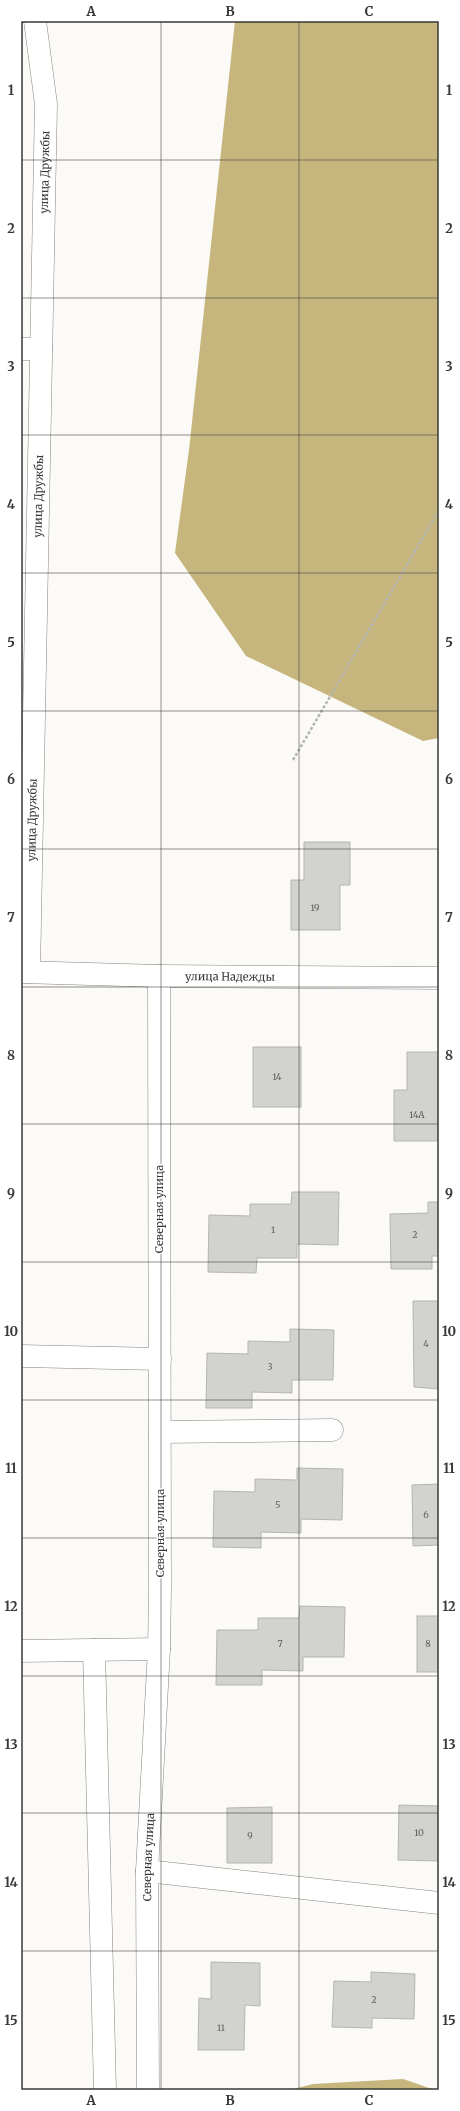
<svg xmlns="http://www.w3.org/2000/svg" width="460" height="2111" font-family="Merriweather,serif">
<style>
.forest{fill:#c6b67d}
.building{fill:#d2d2ce;stroke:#b5b4b1}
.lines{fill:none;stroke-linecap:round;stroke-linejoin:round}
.minor-casing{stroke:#858481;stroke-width:23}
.path{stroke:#b4b4b0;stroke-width:2.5;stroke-dasharray:3 2;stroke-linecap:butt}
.minor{stroke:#fff;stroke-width:22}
.grid{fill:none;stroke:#383836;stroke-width:1;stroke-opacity:0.55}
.labels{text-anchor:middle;stroke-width:3;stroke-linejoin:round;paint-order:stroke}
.number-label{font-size:9px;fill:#5e5e5c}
.street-label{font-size:11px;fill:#383836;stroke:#fff}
.neatline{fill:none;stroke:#383836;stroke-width:1.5}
.grid-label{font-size:13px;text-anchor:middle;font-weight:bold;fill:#383836}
</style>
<rect width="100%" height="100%" fill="#fbfaf6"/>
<!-- forest -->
<g class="forest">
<polygon points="235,21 439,21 439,738 423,741 246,656 175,553 189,450"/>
<polygon points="403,2079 435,2090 289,2090 313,2084"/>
</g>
<!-- building -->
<g class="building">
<polygon points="304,842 350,842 350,885 340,885 340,930 291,930 291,880 304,880"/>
<rect x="253" y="1047" width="48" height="60"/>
<polygon points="407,1052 439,1052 439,1141 394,1141 394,1090 407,1090"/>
<polygon points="292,1192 339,1192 338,1245 297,1244 297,1258 257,1258 256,1273 208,1272 209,1215 250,1216 250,1204 291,1204"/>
<polygon points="428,1202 439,1202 439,1256 432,1256 432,1269 391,1269 390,1214 428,1213"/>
<polygon points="413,1301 439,1301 439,1389 414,1387"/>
<polygon points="290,1329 334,1330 333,1380 292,1380 292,1393 252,1392 252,1408 206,1408 207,1353 248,1354 248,1341 290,1342"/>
<polygon points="297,1468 343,1469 342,1520 301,1519 301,1533 261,1532 261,1548 213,1547 214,1491 255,1492 255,1479 297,1480"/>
<polygon points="439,1484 439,1545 413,1546 412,1485"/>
<polygon points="300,1606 345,1607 344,1657 303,1657 303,1671 262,1670 262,1685 216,1685 217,1630 258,1630 258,1618 299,1618"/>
<rect x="417" y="1616" width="22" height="56"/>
<polygon points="399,1805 439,1806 439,1861 398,1860"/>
<polygon points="272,1807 272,1863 227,1863 227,1808"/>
<polygon points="211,1962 260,1963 260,2006 245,2005 244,2050 198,2050 199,1998 211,1999"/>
<polygon points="371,1972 415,1974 414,2019 372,2018 372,2028 332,2027 334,1981 371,1982"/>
</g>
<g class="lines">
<defs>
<g id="minor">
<polyline points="21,349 41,349"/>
<path id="s1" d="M 21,972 L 159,976 L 439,978"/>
<path id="s2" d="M 29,972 L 46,104 L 35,21"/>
<polyline points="21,1356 160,1359"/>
<polyline points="160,1432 332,1430"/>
<polyline points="94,1650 105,2090"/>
<polyline points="21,1651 159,1649"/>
<polyline points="147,1871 439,1903"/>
<path id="s3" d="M 148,2090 L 147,1871 L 159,1649 L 160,1589 L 159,976"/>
</g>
</defs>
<!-- minor casing -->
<use href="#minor" class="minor-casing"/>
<!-- path -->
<polyline class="path" points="293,760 439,510"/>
<!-- minor -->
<use href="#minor" class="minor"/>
</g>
<!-- grid -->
<path class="grid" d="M 161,21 L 161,2090M 299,21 L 299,2090M 21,160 L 439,160M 21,298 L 439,298M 21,435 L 439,435M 21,573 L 439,573M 21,711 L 439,711M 21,849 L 439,849M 21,987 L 439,987M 21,1124 L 439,1124M 21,1262 L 439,1262M 21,1400 L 439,1400M 21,1538 L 439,1538M 21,1676 L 439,1676M 21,1813 L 439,1813M 21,1951 L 439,1951"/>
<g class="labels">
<!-- number labels -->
<g class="number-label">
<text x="315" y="911">19</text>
<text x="277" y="1080">14</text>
<text x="417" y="1118">14А</text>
<text x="273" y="1233">1</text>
<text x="415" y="1238">2</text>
<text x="426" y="1347">4</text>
<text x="270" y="1370">3</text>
<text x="278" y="1508">5</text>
<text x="426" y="1518">6</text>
<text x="280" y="1647">7</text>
<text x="428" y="1647">8</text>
<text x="419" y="1836">10</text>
<text x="250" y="1839">9</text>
<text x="374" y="2003">2</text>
<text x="221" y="2031">11</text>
</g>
<!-- street labels -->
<g class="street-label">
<text dy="4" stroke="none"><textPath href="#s2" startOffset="800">улица Дружбы</textPath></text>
<text dy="4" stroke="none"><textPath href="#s2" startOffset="476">улица Дружбы</textPath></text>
<text dy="4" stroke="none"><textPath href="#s2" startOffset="152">улица Дружбы</textPath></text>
<text dy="4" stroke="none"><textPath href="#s1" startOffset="209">улица Надежды</textPath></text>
<text transform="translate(159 1209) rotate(-90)" y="4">Северная улица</text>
<text transform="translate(160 1533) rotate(-90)" y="4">Северная улица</text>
<text dy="4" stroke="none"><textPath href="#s3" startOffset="233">Северная улица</textPath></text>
</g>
</g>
<!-- border -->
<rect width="460" height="2111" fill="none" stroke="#ffffff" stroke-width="44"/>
<rect x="22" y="22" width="416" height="2067" class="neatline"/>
<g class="grid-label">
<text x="91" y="16">A</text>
<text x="230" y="16">B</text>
<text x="369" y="16">C</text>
<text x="11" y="95">1</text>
<text x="449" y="95">1</text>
<text x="11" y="233">2</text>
<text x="449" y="233">2</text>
<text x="11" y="371">3</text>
<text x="449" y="371">3</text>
<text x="11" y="509">4</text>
<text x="449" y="509">4</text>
<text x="11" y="647">5</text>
<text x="449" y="647">5</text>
<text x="11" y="784">6</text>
<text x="449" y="784">6</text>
<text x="11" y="922">7</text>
<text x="449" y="922">7</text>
<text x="11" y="1060">8</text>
<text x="449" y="1060">8</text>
<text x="11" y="1198">9</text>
<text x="449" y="1198">9</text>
<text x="11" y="1336">10</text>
<text x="449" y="1336">10</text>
<text x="11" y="1473">11</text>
<text x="449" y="1473">11</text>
<text x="11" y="1611">12</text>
<text x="449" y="1611">12</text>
<text x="11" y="1749">13</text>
<text x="449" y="1749">13</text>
<text x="11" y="1887">14</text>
<text x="449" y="1887">14</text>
<text x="11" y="2025">15</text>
<text x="449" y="2025">15</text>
<text x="91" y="2105">A</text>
<text x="230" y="2105">B</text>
<text x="369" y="2105">C</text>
</g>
</svg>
